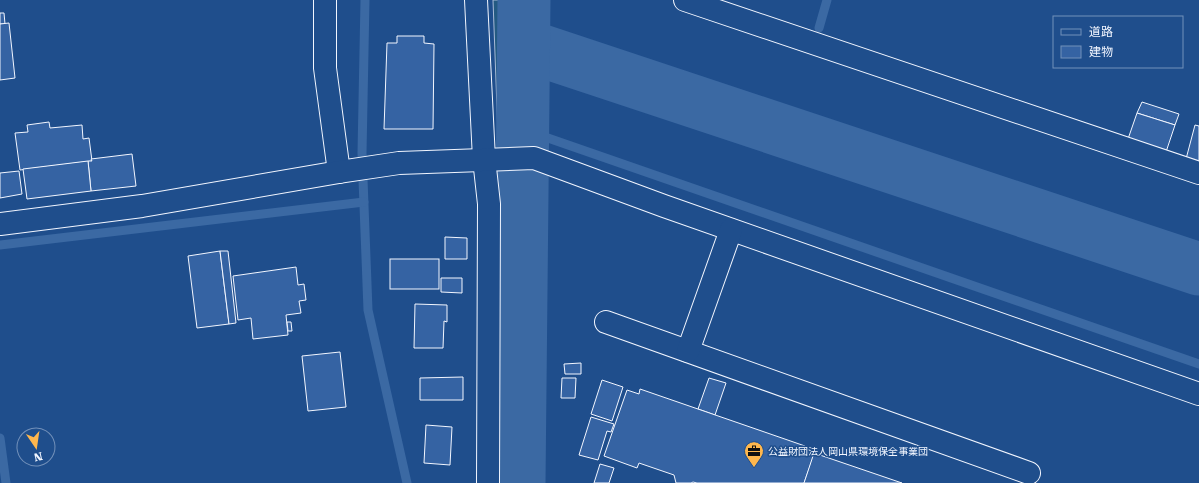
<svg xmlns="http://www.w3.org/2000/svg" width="1199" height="483" font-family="'Roboto Serif','Noto Sans JP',serif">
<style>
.green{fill:#245a82;stroke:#a8bbd7}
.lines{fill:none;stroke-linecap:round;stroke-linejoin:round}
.stream{stroke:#3b69a3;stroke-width:9}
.river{stroke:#3b69a3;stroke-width:53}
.building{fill:#3563a3;stroke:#f2f6ff}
.minor-casing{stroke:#f2f6ff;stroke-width:24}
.minor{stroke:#1f4e8c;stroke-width:22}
.labels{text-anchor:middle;stroke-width:3;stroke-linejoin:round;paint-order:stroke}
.poi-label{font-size:10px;fill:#f2f6ff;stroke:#1f4e8c;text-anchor:start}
</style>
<rect width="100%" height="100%" fill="#1f4e8c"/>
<!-- green -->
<polygon class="green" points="493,0 509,0 508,135 498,136"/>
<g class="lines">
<!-- stream -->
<g class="stream">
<polyline points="365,0 362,153 368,310 407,483"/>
<polyline points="819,28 827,0"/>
<polyline points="522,129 1199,364"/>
<polyline points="0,245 364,202"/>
<polyline points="0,438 6,483"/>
</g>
<!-- river -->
<g class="river">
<polyline points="524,45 1199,269"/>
<polyline points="519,483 524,0"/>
</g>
</g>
<!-- building -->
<g class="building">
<polygon points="0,13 4,13 5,24 0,24"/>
<polygon points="9,23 15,78 0,80 0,24"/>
<polygon points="397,36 424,36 424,43 434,44 433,129 384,129 387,43 397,43"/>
<polygon points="1142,102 1179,114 1175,125 1137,113"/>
<polygon points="1137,113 1175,125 1166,152 1128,139"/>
<polygon points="49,122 50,128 82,125 83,139 89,138 92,161 20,170 15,133 28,132 27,125"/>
<polygon points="1195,125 1199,126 1199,163 1186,159"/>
<polygon points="132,154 136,186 91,191 88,161 92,161 91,159"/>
<polygon points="88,161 91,191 27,199 23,169"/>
<polygon points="19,171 22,194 0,198 0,173"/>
<polygon points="445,237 467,238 467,259 445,259"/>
<polygon points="220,251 229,324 197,328 188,256"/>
<polygon points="220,251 228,251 236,323 229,324"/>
<rect x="390" y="259" width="49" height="30"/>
<polygon points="296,267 298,285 304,284 306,300 299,301 301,313 286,315 288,335 253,339 251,318 238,320 233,276"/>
<polygon points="441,278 462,278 462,293 441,292"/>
<polygon points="415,304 447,305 447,322 444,321 443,348 414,348"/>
<polygon points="287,322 291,322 292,331 288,331"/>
<polygon points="340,352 346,407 308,411 302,356"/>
<polygon points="581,363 581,374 565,374 564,364"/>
<polygon points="463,377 463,400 420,400 420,378"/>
<polygon points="562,378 576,378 575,398 561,398"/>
<polygon points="709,378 726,383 715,415 698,409"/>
<polygon points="602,380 623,387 612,421 591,414"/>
<polygon points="640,389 805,446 802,451 814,455 804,483 697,483 693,482 691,483 676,483 674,475 639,463 637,468 604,456 627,390 639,394"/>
<polygon points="591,417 614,424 611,432 607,431 598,460 579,455"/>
<polygon points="426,425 452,427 450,465 424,463"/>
<polygon points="814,453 902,483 804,483"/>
<polygon points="600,464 614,468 609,483 594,483"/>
</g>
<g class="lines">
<defs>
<g id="minor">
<polyline points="325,0 325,68 339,172"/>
<polyline points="476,0 484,159 489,204 488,483"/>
<polyline points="685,0 1199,173"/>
<polyline points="0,224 142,206 339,172 399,163 534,158 664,206 1199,394"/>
<polyline points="606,322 1029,473"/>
<polyline points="688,351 731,230"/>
</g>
</defs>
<!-- minor casing -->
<use href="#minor" class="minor-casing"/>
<!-- minor -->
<use href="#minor" class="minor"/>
</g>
<!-- icons -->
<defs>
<symbol id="office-pin" viewBox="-11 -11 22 30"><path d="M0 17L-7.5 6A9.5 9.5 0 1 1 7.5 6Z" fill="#ffb74d" stroke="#1f4e8c"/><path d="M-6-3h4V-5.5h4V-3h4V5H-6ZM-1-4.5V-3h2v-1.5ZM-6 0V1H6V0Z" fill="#111"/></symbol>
</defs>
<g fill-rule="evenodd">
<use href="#office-pin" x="743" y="440" width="22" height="30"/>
</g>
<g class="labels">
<!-- poi labels -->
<g class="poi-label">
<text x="768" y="455">公益財団法人岡山県環境保全事業団</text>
</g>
</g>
<!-- legend -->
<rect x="1053" y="16" width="130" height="52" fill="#1f4e8c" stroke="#7391ba"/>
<rect x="1061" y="29" width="20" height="6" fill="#1f4e8c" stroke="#7391ba"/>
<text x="1089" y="36" font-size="12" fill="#f2f6ff">道路</text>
<rect x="1061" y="46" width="20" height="12" fill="#3563a3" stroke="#7391ba"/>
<text x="1089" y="56" font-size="12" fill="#f2f6ff">建物</text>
<!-- north arrow -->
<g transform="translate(36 447) rotate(167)"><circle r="19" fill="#1f4e8c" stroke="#7391ba"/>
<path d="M0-3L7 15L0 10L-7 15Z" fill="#ffb74d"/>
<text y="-6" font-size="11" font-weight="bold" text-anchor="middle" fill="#f2f6ff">N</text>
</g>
</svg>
